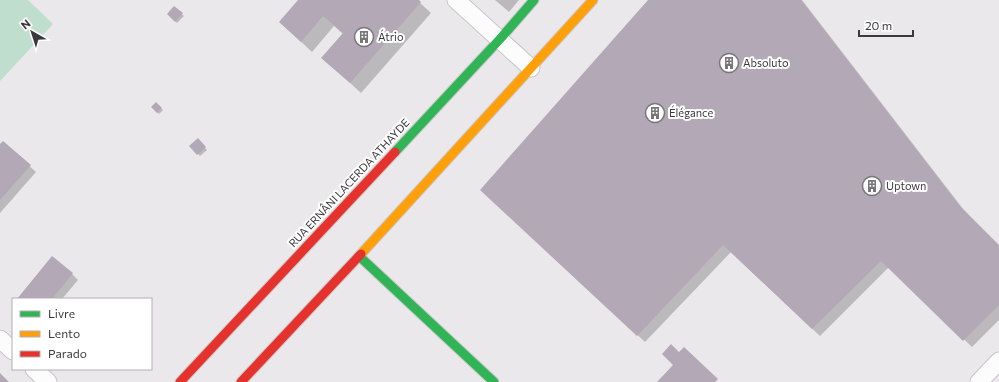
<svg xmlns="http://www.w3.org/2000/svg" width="999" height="382" font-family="Commissioner,sans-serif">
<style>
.green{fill:#bfdecd}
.shadow{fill:#0003}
.building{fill:#b3a8b6}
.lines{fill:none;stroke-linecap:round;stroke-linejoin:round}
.street-casing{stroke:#c8c6c8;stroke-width:19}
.fast-casing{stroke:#c8c6c8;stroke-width:11}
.slow-casing{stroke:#c8c6c8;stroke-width:11}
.jam-casing{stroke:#c8c6c8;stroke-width:11}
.street{stroke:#fcfcfc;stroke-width:17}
.fast{stroke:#30b455;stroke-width:9}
.slow{stroke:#ff9f0a;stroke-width:9}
.jam{stroke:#e5322d;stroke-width:9}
.labels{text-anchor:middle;stroke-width:4;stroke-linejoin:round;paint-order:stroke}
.poi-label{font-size:11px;fill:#3b393b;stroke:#fff;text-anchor:start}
.street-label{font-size:11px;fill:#3b393b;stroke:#fff}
</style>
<rect width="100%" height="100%" fill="#eae8eb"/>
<!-- green -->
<polygon class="green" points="0,0 28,0 53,24 0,81"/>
<!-- shadow -->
<g class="shadow">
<polygon points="299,0 417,0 431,13 361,93 323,58 343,34 334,26 312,52 280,22"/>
<polygon points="495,0 519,0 509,12"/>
<polygon points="649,0 802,0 967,214 999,246 999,320 972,347 889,267 820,336 731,252 645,342 489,197"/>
<polygon points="174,7 184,16 177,23 168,14"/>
<polygon points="156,104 163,110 159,114 152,107"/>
<polygon points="198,140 207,150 200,156 191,147"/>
<polygon points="3,142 36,172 0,213 0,146"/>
<polygon points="72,274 78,280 62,299 18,299"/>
</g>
<!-- building -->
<g class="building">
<polygon points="298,0 419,0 421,2 350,83 321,58 343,33 323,16 301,42 279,22"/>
<polygon points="648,0 801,0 959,205 999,245 999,305 963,341 881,261 812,329 723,245 637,336 480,190"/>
<polygon points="174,6 183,13 175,22 167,14"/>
<polygon points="156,102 162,108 157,113 151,107"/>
<polygon points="198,138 206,147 197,155 189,146"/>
<polygon points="3,141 31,165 0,200 0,144"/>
<polygon points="52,256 73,273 52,299 17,299"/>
<polygon points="671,344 679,352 684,347 718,379 715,382 657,382 673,365 662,354"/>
<polygon points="0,373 9,382 0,382"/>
</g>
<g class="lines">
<defs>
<g id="street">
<polyline points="456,0 531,68"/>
<polyline points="0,339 13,351"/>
<polyline points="34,369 48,382"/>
<polyline points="979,382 999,361"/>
</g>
<g id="fast">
<polyline points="395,152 500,39 534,0"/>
<polyline points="359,256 494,382"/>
</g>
<polyline id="slow" points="361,254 593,0"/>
<g id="jam">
<polyline points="180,382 395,152"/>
<polyline points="241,382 361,254"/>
</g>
</defs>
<!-- street casing -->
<use href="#street" class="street-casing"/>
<!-- fast casing -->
<use href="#fast" class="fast-casing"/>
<!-- slow casing -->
<use href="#slow" class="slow-casing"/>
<!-- jam casing -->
<use href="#jam" class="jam-casing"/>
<!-- street -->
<use href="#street" class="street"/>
<!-- fast -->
<use href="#fast" class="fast"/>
<!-- slow -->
<use href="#slow" class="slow"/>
<!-- jam -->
<use href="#jam" class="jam"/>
</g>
<!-- icons -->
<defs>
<symbol id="building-ring" viewBox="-11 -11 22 22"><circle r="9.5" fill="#fff" stroke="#787679" stroke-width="1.5"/><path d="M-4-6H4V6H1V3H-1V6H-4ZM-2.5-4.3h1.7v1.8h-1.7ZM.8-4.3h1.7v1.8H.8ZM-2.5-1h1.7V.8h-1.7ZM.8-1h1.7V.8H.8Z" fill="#787679"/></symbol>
</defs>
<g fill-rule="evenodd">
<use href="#building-ring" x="353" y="26" width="22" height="22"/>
<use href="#building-ring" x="718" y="52" width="22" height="22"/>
<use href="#building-ring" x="644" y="102" width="22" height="22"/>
<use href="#building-ring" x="861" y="175" width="22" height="22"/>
</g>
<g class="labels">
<!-- poi labels -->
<g class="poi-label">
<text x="378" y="41">Átrio</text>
<text x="743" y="67">Absoluto</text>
<text x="669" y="117">Élégance</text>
<text x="886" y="190">Uptown</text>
</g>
<!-- street labels -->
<g class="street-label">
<text transform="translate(349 183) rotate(-47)" y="4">RUA ERNÂNI LACERDA ATHAYDE</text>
</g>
</g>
<!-- legend -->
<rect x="12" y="298" width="140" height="72" fill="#ffffff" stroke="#b1b0b1"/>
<rect x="20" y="311" width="20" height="6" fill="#30b455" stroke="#b1b0b1"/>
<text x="48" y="318" font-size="12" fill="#3b393b">Livre</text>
<rect x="20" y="331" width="20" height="6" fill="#ff9f0a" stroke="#b1b0b1"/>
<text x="48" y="338" font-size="12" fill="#3b393b">Lento</text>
<rect x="20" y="351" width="20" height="6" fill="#e5322d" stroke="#b1b0b1"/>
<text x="48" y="358" font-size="12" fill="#3b393b">Parado</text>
<!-- north arrow -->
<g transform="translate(32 32) rotate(321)" stroke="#ffffff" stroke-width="3" paint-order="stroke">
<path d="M0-3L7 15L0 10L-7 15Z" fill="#3b393b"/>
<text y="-6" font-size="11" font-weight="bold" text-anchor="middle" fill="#3b393b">N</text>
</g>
<!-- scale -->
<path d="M859 30v6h54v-6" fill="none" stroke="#3b393b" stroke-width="2"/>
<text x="865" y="30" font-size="12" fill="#3b393b" stroke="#ffffff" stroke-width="3" paint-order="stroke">20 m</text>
</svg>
